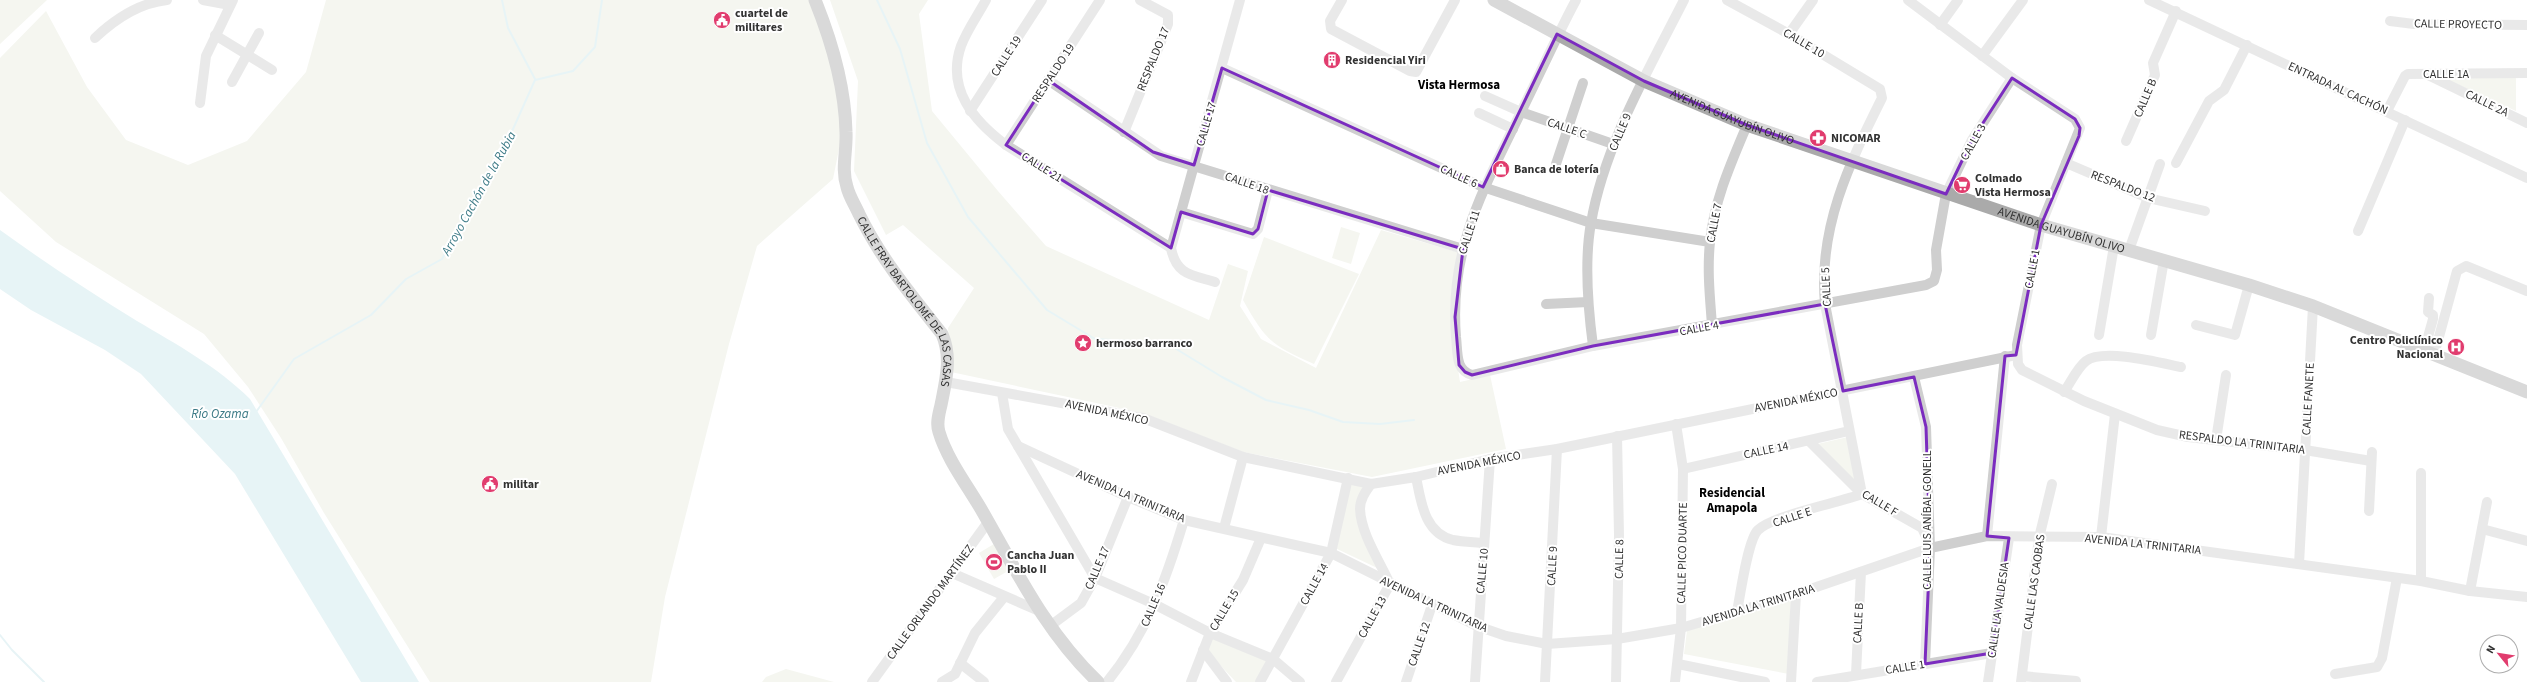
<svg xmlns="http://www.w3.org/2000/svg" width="2527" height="682" font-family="'Source Sans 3',sans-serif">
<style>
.green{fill:#e8ebde}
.water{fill:#cbe6eb}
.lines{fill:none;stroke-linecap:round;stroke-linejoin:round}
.stream{stroke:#cbe6eb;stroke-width:2}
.minor{stroke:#cfcfcf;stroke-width:10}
.major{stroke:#aaa;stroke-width:13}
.marked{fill:none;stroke:#7b2cbf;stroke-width:3;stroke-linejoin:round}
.labels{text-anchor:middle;stroke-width:4;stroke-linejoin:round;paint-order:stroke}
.poi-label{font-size:12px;font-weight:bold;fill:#323232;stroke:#fff;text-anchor:start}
.street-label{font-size:12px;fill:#323232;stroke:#fff}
.neighbourhood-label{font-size:13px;font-weight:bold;fill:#000;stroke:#fff}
.water-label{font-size:13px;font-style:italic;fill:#3c7a86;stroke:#fff}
</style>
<rect width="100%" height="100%" fill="#fff"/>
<!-- green -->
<g class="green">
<polygon points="0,0 47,0 0,44"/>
<polygon points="326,0 813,0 842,96 840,144 833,179 757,246 729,344 665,597 651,682 430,682 324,513 281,438 248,387 204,334 56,242 0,191 0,58 46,11 87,87 126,140 188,165 247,141 306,72"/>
<polygon points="830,0 928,0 919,14 932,111 998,191 1046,246 1209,320 1228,264 1248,271 1240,306 1261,339 1316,368 1381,230 1457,252 1451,324 1460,382 1490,375 1506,449 1372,477 1243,452 1143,413 951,372 948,328 974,288 903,225 886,235 854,171 858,81"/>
<polygon points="2439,76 2516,77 2516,111"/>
<polygon points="1341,227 1360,233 1351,264 1332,258"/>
<path d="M 1264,237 L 1359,274 L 1314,364 C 1271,345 1266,341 1243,300 Z"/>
<polygon points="1848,437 1858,486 1813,445"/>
<polygon points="1350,479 1371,481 1358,509 1390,574 1335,548"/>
<polygon points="994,544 1008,571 994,579 979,553"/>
<polygon points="1791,593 1789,674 1684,654 1688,623"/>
<polygon points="1214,629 1271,657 1256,682 1236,682 1206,650"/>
<polygon points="786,669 834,682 762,682 766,677"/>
</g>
<!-- water -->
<path class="water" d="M 0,230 C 44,262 90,292 137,321 C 176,344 218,367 250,399 L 419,682 L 361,682 L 235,474 L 141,374 L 105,350 L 31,310 L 0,289 Z"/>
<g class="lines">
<!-- stream -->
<g class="stream">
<polyline points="502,0 508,28 535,79"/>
<polyline points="877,0 900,49 927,143 968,217 1047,310 1095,339 1146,342 1173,347 1222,377 1266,400 1309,410 1343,422 1380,424 1414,420"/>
<polyline points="256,412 294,359 371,315 406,279 442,259 509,138 535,80 573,71 595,47 602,0"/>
<polyline points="0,635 12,650 44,682"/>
</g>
<!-- minor -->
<g class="minor">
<polyline points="203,0 230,5"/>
<path d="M 986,0 C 978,15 967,30 961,46 C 946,89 974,121 1006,145 L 1171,248"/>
<polyline points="1342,0 1330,21 1331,29 1410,71 1416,72 1455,0"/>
<path d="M 1576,0 C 1556,37 1539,76 1520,114 C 1483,191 1449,248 1456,337 C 1458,353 1455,370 1472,375 L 1593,346 L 1926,285 L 1934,281 L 1937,270 L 1936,250 L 1946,194 L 1972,140 L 2012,78"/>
<path d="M 1727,0 L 1789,34 L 1880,89 L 1882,98 C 1849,164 1818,228 1825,304 L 1862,494 C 1838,503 1774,515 1758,530 C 1748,539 1740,596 1737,612"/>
<polyline points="1908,0 2012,78 2075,119 2080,128 2041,225 2017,345 2018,364 2022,370 2084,401 2157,430 2188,437 2305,450 2371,461"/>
<polyline points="2149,0 2527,178"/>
<polyline points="2390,21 2414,24 2527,25"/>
<polyline points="1940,25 1958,0"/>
<polyline points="1789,34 1813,0"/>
<polyline points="215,35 272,70"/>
<path d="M 95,38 C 115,19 139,3 167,0"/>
<polyline points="1982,56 2023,0"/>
<polyline points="1222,68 1483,187 1591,223 1710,242"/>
<polyline points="2428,75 2527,123"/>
<polyline points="1048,80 1161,156 1463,249"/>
<polyline points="232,82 259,33"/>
<polyline points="1485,96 1521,112 1613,144"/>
<polyline points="200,103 206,56 233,0"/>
<polyline points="970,111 1042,0"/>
<polyline points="2387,111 2405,76 2408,74 2527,73"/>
<polyline points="1479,113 1513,129"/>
<polyline points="1124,132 1168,24 1168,15 1140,0"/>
<polyline points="2126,141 2155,75 2153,63 2176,11"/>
<polyline points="1006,145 1100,0"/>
<polyline points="2066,163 2148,198 2205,211"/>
<polyline points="2176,163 2209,101 2224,90 2247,45"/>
<polyline points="1556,164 1583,83"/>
<polyline points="1181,212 1253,234 1258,229 1268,190"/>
<polyline points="2358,231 2405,120"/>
<polyline points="2129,250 2160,164"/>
<path d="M 1215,282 C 1192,275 1176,275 1171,248 L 1240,0"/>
<polyline points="1546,304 1588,302"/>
<path d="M 1712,325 C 1710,298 1707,270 1710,242 C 1714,201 1731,163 1747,125"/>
<polyline points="2196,325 2235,335 2249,285"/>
<polyline points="2099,335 2114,246"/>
<polyline points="2151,335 2164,260"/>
<path d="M 1593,346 C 1588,308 1584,261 1591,223 C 1604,146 1649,69 1684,0"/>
<polyline points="2424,351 2433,319 2433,315 2428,312 2429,298"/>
<polyline points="2434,355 2457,271 2466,266 2527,291"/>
<polyline points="1914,377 1926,427 1930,548 1925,664"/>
<polyline points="946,382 1143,418 1243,457 1371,484 1416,477 1490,459 1557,449 2016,355"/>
<path d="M 2064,392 C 2071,382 2077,368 2086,361 C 2103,348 2161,363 2181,367"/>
<polyline points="1002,393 1008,429 1095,578 1154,604 1210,633 1273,659 1300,682"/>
<polyline points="2216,440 2226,375"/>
<polyline points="1809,441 1862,494 1922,528 1928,541"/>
<polyline points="1018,446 1128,497 1184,520 1331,553 1477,626 1506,636 1547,644 1617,639 1681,628 1796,594 1930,548 1987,536 2101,537 2421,581 2470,591 2527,597"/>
<polyline points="1683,469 1849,431"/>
<path d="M 1416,477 C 1421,501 1424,533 1453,540 C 1463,542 1474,542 1484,543"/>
<polyline points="2369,511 2372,452"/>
<polyline points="1224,528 1243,457"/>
<polyline points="2482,529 2527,541"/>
<polyline points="1987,536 2005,356"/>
<polyline points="2101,537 2115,414"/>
<polyline points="2299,564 2313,306"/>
<polyline points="952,573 1039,611"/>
<polyline points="2421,581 2421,473"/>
<polyline points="2470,591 2487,502"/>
<polyline points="1050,626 1081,603 1095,578 1128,497"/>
<polyline points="1203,650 1227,682"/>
<polyline points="960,663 984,682"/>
<polyline points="1678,664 1765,682"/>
<polyline points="1856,674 1861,572"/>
<polyline points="2335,674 2377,667 2382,658 2397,578"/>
<polyline points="2022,676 2076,681"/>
<polyline points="872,682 988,522"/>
<polyline points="942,682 955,674 975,633 1004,597"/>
<path d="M 1107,682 C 1147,633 1166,580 1184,520"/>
<polyline points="1191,682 1210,633 1243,580 1261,538"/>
<polyline points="1260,682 1331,553 1348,478"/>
<path d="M 1336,682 L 1390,584 C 1380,562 1361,534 1360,509 C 1360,499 1366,491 1371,484"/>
<polyline points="1406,682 1432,605"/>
<polyline points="1475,682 1490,459"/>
<polyline points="1545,682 1557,449"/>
<polyline points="1616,682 1619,535 1617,436"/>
<polyline points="1675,682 1681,628 1683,469 1676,424"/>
<polyline points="1791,682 1796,594"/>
<polyline points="1817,682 1992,653"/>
<polyline points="1988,682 2009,538"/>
<polyline points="2021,682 2039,538 2052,484"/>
</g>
<!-- major -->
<g class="major">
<path id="s1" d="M 815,0 C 832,42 845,86 846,132 C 847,151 841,169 847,187 C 849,196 855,205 859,214 C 881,259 911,295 942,334 C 952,357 946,380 941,405 C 939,414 936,423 939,432 C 947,459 967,485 981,509 C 1016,570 1046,633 1098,682"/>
<path id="s2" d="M 1494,0 L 1644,81 L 1747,125 L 2041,225 L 2249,285 L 2313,306 L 2527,392"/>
</g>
</g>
<!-- marked area -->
<path d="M0 0H2527V682H0ZM 1557,34 L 1644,81 L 1747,125 L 1946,194 L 1972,140 L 2012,78 L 2075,119 L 2080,128 L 2079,136 L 2041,225 L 2016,355 L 2005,356 L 1987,536 L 2009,538 L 1992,653 L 1925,664 L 1930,548 L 1926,427 L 1914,377 L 1843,391 L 1825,304 L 1593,346 L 1472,375 L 1465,372 L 1459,365 L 1455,317 L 1463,249 L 1268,190 L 1258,229 L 1253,234 L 1181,212 L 1171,248 L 1006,145 L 1048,80 L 1153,152 L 1194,165 L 1222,68 L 1483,187 Z" fill="#fff" fill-opacity=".55" fill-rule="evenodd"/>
<path class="marked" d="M 1557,34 L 1644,81 L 1747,125 L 1946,194 L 1972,140 L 2012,78 L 2075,119 L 2080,128 L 2079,136 L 2041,225 L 2016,355 L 2005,356 L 1987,536 L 2009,538 L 1992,653 L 1925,664 L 1930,548 L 1926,427 L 1914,377 L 1843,391 L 1825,304 L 1593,346 L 1472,375 L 1465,372 L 1459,365 L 1455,317 L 1463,249 L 1268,190 L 1258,229 L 1253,234 L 1181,212 L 1171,248 L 1006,145 L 1048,80 L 1153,152 L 1194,165 L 1222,68 L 1483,187 Z"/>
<!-- icons -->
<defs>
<symbol id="civic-disc" viewBox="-11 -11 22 22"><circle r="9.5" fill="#e13c6e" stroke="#fff"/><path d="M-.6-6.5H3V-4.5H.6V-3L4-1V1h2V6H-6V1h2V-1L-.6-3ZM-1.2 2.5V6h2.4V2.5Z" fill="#fff"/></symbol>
<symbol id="building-disc" viewBox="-11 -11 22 22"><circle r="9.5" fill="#e13c6e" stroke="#fff"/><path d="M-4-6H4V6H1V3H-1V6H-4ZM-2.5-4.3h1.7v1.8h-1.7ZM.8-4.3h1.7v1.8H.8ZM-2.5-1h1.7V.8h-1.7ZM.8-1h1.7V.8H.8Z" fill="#fff"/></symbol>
<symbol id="pharmacy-disc" viewBox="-11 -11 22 22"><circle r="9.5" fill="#e13c6e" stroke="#fff"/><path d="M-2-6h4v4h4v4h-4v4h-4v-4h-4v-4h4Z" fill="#fff"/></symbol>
<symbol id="shop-disc" viewBox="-11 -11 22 22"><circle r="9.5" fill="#e13c6e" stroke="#fff"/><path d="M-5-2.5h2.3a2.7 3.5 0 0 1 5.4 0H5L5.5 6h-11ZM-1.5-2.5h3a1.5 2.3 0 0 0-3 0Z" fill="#fff"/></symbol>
<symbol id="supermarket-disc" viewBox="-11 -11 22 22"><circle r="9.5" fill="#e13c6e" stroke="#fff"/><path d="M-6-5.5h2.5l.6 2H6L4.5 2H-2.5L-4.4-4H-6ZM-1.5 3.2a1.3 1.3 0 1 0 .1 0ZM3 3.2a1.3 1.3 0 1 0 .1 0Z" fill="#fff"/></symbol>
<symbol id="sight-disc" viewBox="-11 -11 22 22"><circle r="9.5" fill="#e13c6e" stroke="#fff"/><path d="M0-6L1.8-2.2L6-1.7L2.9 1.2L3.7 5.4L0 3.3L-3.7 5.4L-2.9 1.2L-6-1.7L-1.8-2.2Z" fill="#fff"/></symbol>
<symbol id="hospital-disc" viewBox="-11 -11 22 22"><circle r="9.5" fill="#e13c6e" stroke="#fff"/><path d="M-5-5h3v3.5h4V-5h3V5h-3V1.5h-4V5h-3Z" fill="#fff"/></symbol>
<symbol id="stadium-disc" viewBox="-11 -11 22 22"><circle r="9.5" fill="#e13c6e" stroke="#fff"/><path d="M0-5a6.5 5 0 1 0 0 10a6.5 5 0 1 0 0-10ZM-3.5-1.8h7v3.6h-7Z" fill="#fff"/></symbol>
</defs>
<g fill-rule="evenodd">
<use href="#civic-disc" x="712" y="10" width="20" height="20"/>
<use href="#building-disc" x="1322" y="50" width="20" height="20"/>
<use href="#pharmacy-disc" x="1808" y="128" width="20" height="20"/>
<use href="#shop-disc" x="1491" y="159" width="20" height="20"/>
<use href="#supermarket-disc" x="1952" y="175" width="20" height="20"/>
<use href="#sight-disc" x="1073" y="333" width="20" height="20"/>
<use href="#hospital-disc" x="2446" y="337" width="20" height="20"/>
<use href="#civic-disc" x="480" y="474" width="20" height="20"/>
<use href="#stadium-disc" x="984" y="552" width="20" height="20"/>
</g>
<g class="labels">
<!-- poi labels -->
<g class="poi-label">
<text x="735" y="17">cuartel de<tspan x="735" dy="14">militares</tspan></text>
<text x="1345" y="64">Residencial Yiri</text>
<text x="1831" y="142">NICOMAR</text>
<text x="1514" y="173">Banca de lotería</text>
<text x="1975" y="182">Colmado<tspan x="1975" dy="14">Vista Hermosa</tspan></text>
<text x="2443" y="344" text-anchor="end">Centro Policlínico<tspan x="2443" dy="14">Nacional</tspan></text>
<text x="1096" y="347">hermoso barranco</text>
<text x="503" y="488">militar</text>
<text x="1007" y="559">Cancha Juan<tspan x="1007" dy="14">Pablo II</tspan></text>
</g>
<!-- street labels -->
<g class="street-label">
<text transform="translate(2458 24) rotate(1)" y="4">CALLE PROYECTO</text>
<text transform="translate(1804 43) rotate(31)" y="4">CALLE 10</text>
<text transform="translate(1006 56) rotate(-57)" y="4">CALLE 19</text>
<text transform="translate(1153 59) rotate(-68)" y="4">RESPALDO 17</text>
<text transform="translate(1053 73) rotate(-57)" y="4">RESPALDO 19</text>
<text x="2446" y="78">CALLE 1A</text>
<text transform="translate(2338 88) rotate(25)" y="4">ENTRADA AL CACHÓN</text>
<text transform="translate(2145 98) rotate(-67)" y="4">CALLE B</text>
<text transform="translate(2487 103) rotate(26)" y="4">CALLE 2A</text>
<text dy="4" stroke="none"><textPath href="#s2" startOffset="266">AVENIDA GUAYUBÍN OLIVO</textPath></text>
<text transform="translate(1206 124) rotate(-74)" y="4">CALLE 17</text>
<text transform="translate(1567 128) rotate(19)" y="4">CALLE C</text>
<text transform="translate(1620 132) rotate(-67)" y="4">CALLE 9</text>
<text transform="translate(1973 142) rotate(-61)" y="4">CALLE 3</text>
<text transform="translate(1042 167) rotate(32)" y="4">CALLE 21</text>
<text transform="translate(1459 176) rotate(24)" y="4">CALLE 6</text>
<text transform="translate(1247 183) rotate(19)" y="4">CALLE 18</text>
<text transform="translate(2123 186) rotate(21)" y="4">RESPALDO 12</text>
<text transform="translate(1714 223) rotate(-79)" y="4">CALLE 7</text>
<text dy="4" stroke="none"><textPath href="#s2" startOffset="614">AVENIDA GUAYUBÍN OLIVO</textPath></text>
<text transform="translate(1469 232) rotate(-72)" y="4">CALLE 11</text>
<text transform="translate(2032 269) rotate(-79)" y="4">CALLE 1</text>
<text transform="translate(1826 287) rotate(-93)" y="4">CALLE 5</text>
<text dy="4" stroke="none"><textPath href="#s1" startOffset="323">CALLE FRAY BARTOLOMÉ DE LAS CASAS</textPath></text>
<text transform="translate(1699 328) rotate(-10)" y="4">CALLE 4</text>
<text transform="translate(2308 399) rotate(-87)" y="4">CALLE FANETE</text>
<text transform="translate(1796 400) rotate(-11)" y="4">AVENIDA MÉXICO</text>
<text transform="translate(1107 412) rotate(12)" y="4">AVENIDA MÉXICO</text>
<text transform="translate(2242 442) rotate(7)" y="4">RESPALDO LA TRINITARIA</text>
<text transform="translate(1766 450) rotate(-12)" y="4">CALLE 14</text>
<text transform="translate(1479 463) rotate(-11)" y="4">AVENIDA MÉXICO</text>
<text transform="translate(1131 496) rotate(23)" y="4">AVENIDA LA TRINITARIA</text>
<text transform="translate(1880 503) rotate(31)" y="4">CALLE F</text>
<text transform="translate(1792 517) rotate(-18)" y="4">CALLE E</text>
<text transform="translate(1927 520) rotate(-90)" y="4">CALLE LUIS ANÍBAL GONELL</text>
<text transform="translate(2143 544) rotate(6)" y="4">AVENIDA LA TRINITARIA</text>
<text transform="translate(1682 553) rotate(-89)" y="4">CALLE PICO DUARTE</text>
<text transform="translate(1619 559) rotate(-89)" y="4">CALLE 8</text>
<text transform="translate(1552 566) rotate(-87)" y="4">CALLE 9</text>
<text transform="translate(1097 568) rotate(-67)" y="4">CALLE 17</text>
<text transform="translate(1482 571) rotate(-85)" y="4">CALLE 10</text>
<text transform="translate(2034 582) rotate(-82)" y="4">CALLE LAS CAOBAS</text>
<text transform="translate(1314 584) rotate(-61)" y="4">CALLE 14</text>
<text transform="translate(930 602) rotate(-54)" y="4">CALLE ORLANDO MARTÍNEZ</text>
<text transform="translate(1434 604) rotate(25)" y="4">AVENIDA LA TRINITARIA</text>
<text transform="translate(1153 605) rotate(-67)" y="4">CALLE 16</text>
<text transform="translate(1758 605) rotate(-17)" y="4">AVENIDA LA TRINITARIA</text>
<text transform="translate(1224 610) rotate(-59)" y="4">CALLE 15</text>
<text transform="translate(1998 610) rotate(-82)" y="4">CALLE LA VALDESIA</text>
<text transform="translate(1372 617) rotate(-61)" y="4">CALLE 13</text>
<text transform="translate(1858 623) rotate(-87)" y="4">CALLE B</text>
<text transform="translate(1419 644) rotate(-71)" y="4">CALLE 12</text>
<text transform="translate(1905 667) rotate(-9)" y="4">CALLE 1</text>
</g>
<!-- neighbourhood labels -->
<g class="neighbourhood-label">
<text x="1459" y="89">Vista Hermosa</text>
<text x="1732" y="497">Residencial<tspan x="1732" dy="15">Amapola</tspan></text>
</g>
<!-- water labels -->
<g class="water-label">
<text transform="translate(478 193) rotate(-61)" y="5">Arroyo Cachón de la Rubia</text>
<text x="220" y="418">Río Ozama</text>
</g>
</g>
<!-- north arrow -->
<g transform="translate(2499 654) rotate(300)"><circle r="19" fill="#ffffff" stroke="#adadad"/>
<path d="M0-3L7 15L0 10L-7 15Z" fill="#e13c6e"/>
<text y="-6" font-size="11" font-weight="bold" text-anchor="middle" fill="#323232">N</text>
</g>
</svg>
